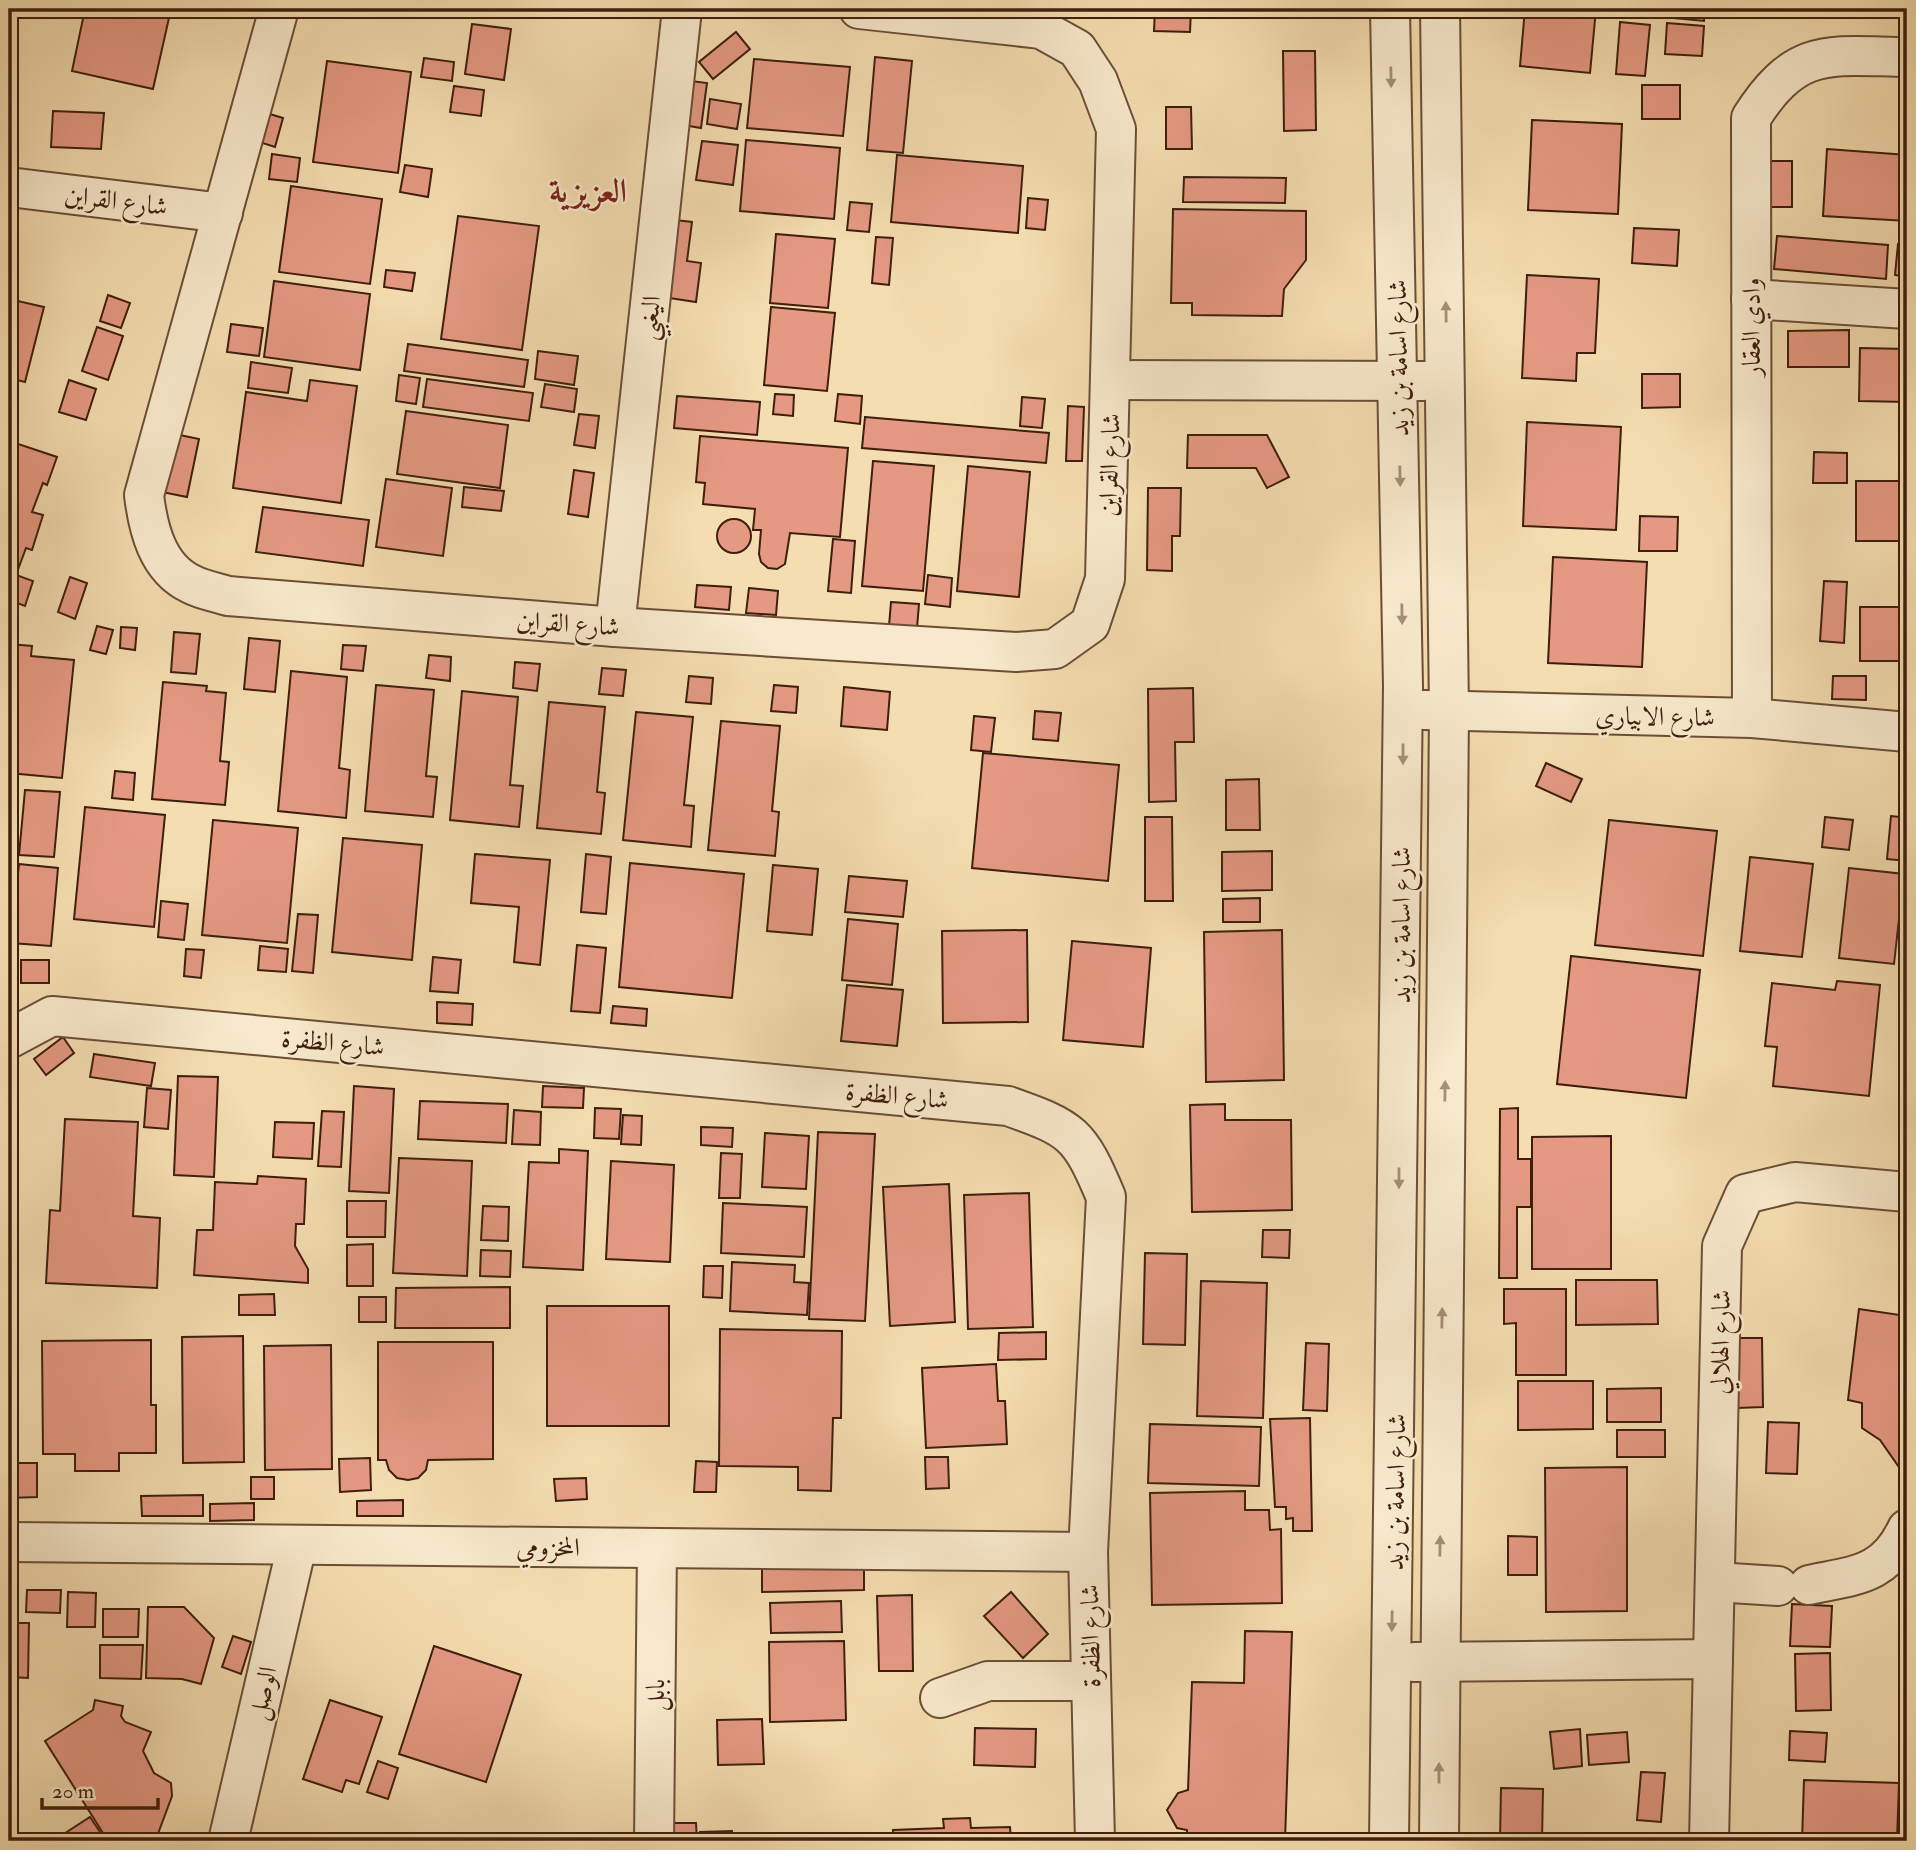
<svg xmlns="http://www.w3.org/2000/svg" width="1916" height="1850" font-family="'IM FELL Double Pica',Amiri,serif">
<style>
.building{fill:#e59983;stroke:#3f1e0d;stroke-width:2}
.lines{fill:none;stroke-linecap:round;stroke-linejoin:round}
.minor-casing{stroke:#6c4e36;stroke-width:42}
.minor{stroke:#f8e9cc;stroke-width:38}
.oneway{fill:#a58e76}
.labels{text-anchor:middle;stroke-width:5;stroke-linejoin:round;paint-order:stroke}
.street-label{font-size:26px;fill:#3f1e0d;stroke:#f8e9cc}
.district-label{font-size:33px;font-weight:bold;fill:#7a1f14;stroke:#f8e9cc}
</style>
<rect width="100%" height="100%" fill="#f4ddb0"/>
<filter id="stains"><feTurbulence type="fractalNoise" baseFrequency=".00286" numOctaves="4"/><feColorMatrix values="0 0 0 0 .2 0 0 0 0 .09 0 0 0 0 .02 0 0 0 .5 -.17"/></filter>
<radialGradient id="worn" r=".72"><stop offset=".6" stop-color="#630" stop-opacity="0"/><stop offset="1" stop-color="#630" stop-opacity=".3"/></radialGradient>
<!-- building -->
<g class="building">
<polygon points="85,9 171,9 153,89 72,71"/>
<polygon points="1155,9 1191,9 1190,32 1154,31"/>
<polygon points="1273,9 1313,9 1313,13 1274,14"/>
<polygon points="1525,9 1596,9 1590,73 1520,66"/>
<polygon points="1665,9 1705,9 1704,21 1664,17"/>
<polygon points="1872,9 1907,9 1907,17 1872,18"/>
<polygon points="1620,22 1650,25 1645,76 1616,74"/>
<polygon points="1667,23 1704,26 1702,56 1665,54"/>
<polygon points="472,24 511,29 504,80 465,74"/>
<polygon points="736,32 750,49 713,79 699,62"/>
<polygon points="1283,51 1315,51 1316,130 1284,131"/>
<polygon points="875,57 912,61 903,153 867,150"/>
<polygon points="424,58 454,62 452,81 421,77"/>
<polygon points="754,59 850,67 843,136 747,128"/>
<polygon points="327,61 411,72 398,173 313,162"/>
<polygon points="683,80 707,83 701,128 677,124"/>
<rect x="1642" y="85" width="38" height="34"/>
<polygon points="454,86 484,90 481,116 450,112"/>
<polygon points="710,99 741,104 737,129 707,124"/>
<polygon points="1166,107 1191,107 1192,149 1166,149"/>
<polygon points="53,111 104,113 101,149 51,147"/>
<polygon points="263,112 283,118 275,147 253,140"/>
<polygon points="1532,120 1622,124 1618,214 1528,210"/>
<polygon points="746,140 840,148 834,219 740,211"/>
<polygon points="702,141 738,145 733,185 696,180"/>
<polygon points="1827,149 1907,155 1907,221 1823,216"/>
<polygon points="272,154 300,158 297,182 269,179"/>
<polygon points="897,155 1023,166 1018,233 891,222"/>
<rect x="1770" y="161" width="22" height="46"/>
<polygon points="405,165 432,169 428,197 400,192"/>
<polygon points="1184,177 1286,178 1285,203 1183,202"/>
<polygon points="291,186 382,199 370,284 279,272"/>
<polygon points="1028,198 1048,200 1045,230 1026,228"/>
<polygon points="850,202 872,204 869,232 847,230"/>
<polygon points="1173,209 1306,211 1306,260 1284,289 1282,316 1192,315 1192,303 1171,303"/>
<polygon points="458,216 539,226 522,350 441,339"/>
<polygon points="666,219 692,222 687,261 701,263 696,302 656,296"/>
<polygon points="1634,228 1679,230 1677,266 1632,263"/>
<polygon points="776,234 835,239 828,308 770,303"/>
<polygon points="1777,236 1888,245 1886,279 1774,269"/>
<polygon points="876,237 893,238 889,285 872,283"/>
<polygon points="1898,244 1907,244 1907,277 1895,275"/>
<polygon points="386,270 415,273 412,291 384,287"/>
<polygon points="1527,275 1599,279 1595,353 1577,353 1576,381 1522,378"/>
<polygon points="274,281 370,294 360,370 264,357"/>
<polygon points="108,295 130,303 121,328 100,321"/>
<polygon points="9,299 44,307 25,382 9,378"/>
<polygon points="771,307 835,313 827,391 764,385"/>
<polygon points="231,324 263,328 259,356 227,352"/>
<polygon points="97,327 123,336 108,380 82,371"/>
<polygon points="1849,330 1849,367 1788,367 1788,331"/>
<polygon points="408,344 528,360 524,387 404,371"/>
<polygon points="1860,348 1907,349 1907,402 1859,401"/>
<polygon points="538,351 578,356 574,385 535,379"/>
<polygon points="251,362 292,368 288,393 248,388"/>
<polygon points="1642,374 1680,374 1680,407 1642,408"/>
<polygon points="399,375 420,378 416,404 396,401"/>
<polygon points="427,379 533,393 529,421 423,407"/>
<polygon points="69,380 96,389 86,420 59,412"/>
<polygon points="310,380 357,386 341,503 233,488 246,392 307,401"/>
<polygon points="545,384 577,389 574,412 541,407"/>
<polygon points="775,394 794,395 793,416 773,414"/>
<polygon points="838,394 862,396 860,424 835,421"/>
<polygon points="677,396 760,402 757,435 674,428"/>
<polygon points="1022,397 1045,399 1042,428 1020,426"/>
<polygon points="1068,406 1084,407 1082,461 1066,461"/>
<polygon points="406,411 508,425 500,488 397,474"/>
<polygon points="579,414 599,416 595,448 574,445"/>
<polygon points="865,417 1049,433 1046,463 862,448"/>
<polygon points="1527,422 1621,427 1616,530 1523,526"/>
<polygon points="9,424 15,426 9,441 57,457 47,485 43,483 32,512 43,515 32,550 26,548 16,575 33,581 25,606 9,600"/>
<polygon points="175,434 199,439 187,497 162,492"/>
<polygon points="1188,435 1267,435 1289,477 1267,488 1256,468 1187,468"/>
<polygon points="700,436 848,448 840,537 790,533 785,564 777,569 768,568 761,562 759,554 761,530 753,530 755,509 703,504 705,483 696,482"/>
<polygon points="1814,452 1847,453 1847,483 1813,483"/>
<polygon points="873,461 934,466 923,591 862,586"/>
<polygon points="968,466 1030,472 1019,597 957,591"/>
<polygon points="574,470 594,473 588,517 568,514"/>
<polygon points="386,479 452,488 443,556 376,547"/>
<rect x="1856" y="481" width="51" height="60"/>
<polygon points="464,487 504,491 501,511 462,507"/>
<polygon points="1148,488 1181,488 1180,536 1172,536 1172,571 1147,570"/>
<polygon points="263,507 369,520 363,566 256,552"/>
<polygon points="1640,516 1678,517 1677,551 1639,551"/>
<circle cx="734" cy="536" r="17"/>
<polygon points="833,539 855,541 851,593 828,591"/>
<polygon points="1553,557 1647,562 1642,667 1548,663"/>
<polygon points="928,575 952,578 950,607 925,604"/>
<polygon points="70,577 87,583 75,619 58,612"/>
<polygon points="1824,581 1847,582 1844,643 1820,641"/>
<polygon points="697,585 731,587 729,610 695,607"/>
<polygon points="749,588 778,591 776,615 746,613"/>
<polygon points="891,602 919,604 917,628 889,626"/>
<rect x="1860" y="607" width="47" height="54"/>
<polygon points="97,626 113,630 106,654 90,650"/>
<polygon points="121,627 137,628 135,650 120,648"/>
<polygon points="174,632 200,634 196,674 171,672"/>
<polygon points="249,638 280,641 275,692 244,689"/>
<polygon points="9,644 32,646 31,656 74,660 62,778 9,773"/>
<polygon points="343,645 366,646 363,671 341,669"/>
<polygon points="429,655 451,657 450,681 426,678"/>
<polygon points="515,662 540,664 537,691 513,688"/>
<polygon points="602,668 626,670 623,696 599,694"/>
<polygon points="291,671 347,677 339,768 350,770 346,818 278,811"/>
<polygon points="689,676 713,678 711,704 686,702"/>
<polygon points="1833,676 1866,676 1866,700 1832,699"/>
<polygon points="163,682 207,686 206,691 226,693 220,761 229,762 225,805 152,799"/>
<polygon points="376,685 434,690 426,776 437,777 433,817 365,811"/>
<polygon points="774,685 798,687 796,713 771,711"/>
<polygon points="844,687 890,692 887,730 841,726"/>
<polygon points="1193,688 1194,742 1175,742 1176,801 1149,802 1148,689"/>
<polygon points="462,691 518,697 510,785 523,786 519,827 450,820"/>
<polygon points="549,702 605,707 597,792 605,793 601,834 537,828"/>
<polygon points="1035,711 1061,713 1058,741 1033,739"/>
<polygon points="636,712 693,717 684,805 694,806 691,847 623,840"/>
<polygon points="974,716 995,718 991,752 971,750"/>
<polygon points="721,721 780,726 772,811 779,812 775,856 708,850"/>
<polygon points="983,753 1119,765 1108,881 972,868"/>
<polygon points="1546,763 1582,779 1571,802 1536,786"/>
<polygon points="115,771 135,773 133,800 112,798"/>
<polygon points="1259,779 1260,830 1226,830 1226,780"/>
<polygon points="25,790 60,792 54,857 19,855"/>
<polygon points="85,807 165,815 154,927 74,919"/>
<polygon points="1891,816 1907,818 1907,861 1887,859"/>
<polygon points="1145,817 1172,817 1173,901 1145,901"/>
<polygon points="1825,817 1853,820 1849,850 1822,847"/>
<polygon points="213,820 298,828 287,943 202,935"/>
<polygon points="1609,820 1717,831 1703,956 1595,945"/>
<polygon points="343,838 422,845 412,960 332,952"/>
<polygon points="1272,851 1272,890 1222,891 1222,852"/>
<polygon points="475,854 550,860 540,965 514,962 519,907 471,903"/>
<polygon points="586,854 611,857 606,914 581,912"/>
<polygon points="1750,857 1813,864 1802,957 1740,951"/>
<polygon points="630,863 744,874 732,998 619,987"/>
<polygon points="19,864 58,868 51,946 11,943"/>
<polygon points="773,865 818,869 812,935 767,931"/>
<polygon points="1849,868 1904,874 1894,964 1839,958"/>
<polygon points="849,876 907,881 903,917 845,912"/>
<polygon points="1260,898 1260,922 1223,922 1223,899"/>
<polygon points="161,901 188,904 184,940 158,937"/>
<polygon points="298,914 318,915 313,973 292,971"/>
<polygon points="848,919 898,924 892,985 842,980"/>
<polygon points="1027,930 1028,1022 943,1023 942,931"/>
<polygon points="1282,930 1284,1080 1206,1082 1204,932"/>
<polygon points="1072,941 1151,948 1143,1047 1063,1040"/>
<polygon points="577,945 606,948 600,1013 571,1011"/>
<polygon points="260,946 288,949 286,972 258,970"/>
<polygon points="186,949 204,950 201,978 184,976"/>
<polygon points="1571,956 1700,970 1686,1098 1557,1084"/>
<polygon points="433,957 461,960 458,993 430,991"/>
<rect x="21" y="960" width="28" height="23"/>
<polygon points="1837,981 1880,985 1869,1096 1773,1086 1777,1047 1765,1046 1772,983 1835,990"/>
<polygon points="847,985 903,990 897,1046 841,1041"/>
<polygon points="437,1002 473,1004 472,1025 437,1023"/>
<polygon points="613,1006 647,1009 646,1026 611,1023"/>
<polygon points="63,1037 74,1053 46,1075 34,1059"/>
<polygon points="94,1054 155,1063 151,1086 90,1077"/>
<polygon points="178,1076 218,1077 214,1177 174,1175"/>
<polygon points="354,1086 394,1089 389,1193 349,1191"/>
<polygon points="543,1086 584,1088 583,1108 542,1107"/>
<polygon points="147,1088 171,1090 168,1129 144,1127"/>
<polygon points="420,1101 508,1104 506,1143 418,1139"/>
<polygon points="1225,1104 1225,1120 1291,1120 1292,1210 1192,1212 1190,1105"/>
<polygon points="595,1108 621,1109 619,1139 594,1138"/>
<polygon points="1518,1108 1518,1159 1531,1159 1531,1207 1517,1207 1517,1278 1499,1278 1500,1109"/>
<polygon points="514,1110 541,1112 540,1145 512,1144"/>
<polygon points="322,1111 344,1112 341,1167 318,1166"/>
<polygon points="623,1115 642,1116 641,1145 621,1144"/>
<polygon points="65,1119 138,1122 133,1216 160,1218 157,1288 46,1283 50,1210 60,1211"/>
<polygon points="275,1122 314,1123 312,1159 273,1157"/>
<polygon points="701,1127 733,1128 732,1147 701,1145"/>
<polygon points="818,1132 875,1134 865,1321 809,1319"/>
<polygon points="765,1133 809,1136 806,1189 762,1187"/>
<polygon points="1611,1136 1611,1269 1532,1269 1532,1137"/>
<polygon points="559,1149 588,1151 583,1270 523,1267 529,1162 559,1163"/>
<polygon points="721,1153 742,1154 740,1198 719,1198"/>
<polygon points="399,1158 472,1161 467,1276 393,1273"/>
<polygon points="611,1161 674,1165 670,1262 606,1259"/>
<polygon points="258,1176 306,1179 304,1224 296,1224 295,1246 308,1269 308,1283 194,1275 197,1230 213,1230 215,1182 257,1184"/>
<polygon points="949,1184 955,1322 890,1326 883,1187"/>
<polygon points="1029,1193 1033,1327 968,1329 964,1195"/>
<polygon points="347,1201 386,1201 385,1237 347,1237"/>
<polygon points="723,1203 807,1207 804,1257 721,1253"/>
<polygon points="483,1206 509,1207 508,1241 481,1240"/>
<polygon points="1263,1230 1290,1230 1289,1258 1262,1257"/>
<polygon points="373,1244 373,1286 347,1286 347,1245"/>
<polygon points="481,1250 511,1251 510,1277 480,1276"/>
<polygon points="1145,1253 1187,1254 1185,1345 1143,1344"/>
<polygon points="732,1262 795,1265 794,1282 809,1283 807,1315 730,1311"/>
<polygon points="704,1266 723,1266 722,1298 703,1297"/>
<polygon points="1576,1280 1657,1280 1658,1324 1576,1325"/>
<polygon points="1201,1281 1267,1283 1263,1418 1197,1416"/>
<polygon points="510,1287 510,1328 395,1328 396,1288"/>
<polygon points="1504,1289 1566,1289 1566,1375 1516,1375 1516,1323 1504,1324"/>
<polygon points="274,1294 275,1315 239,1315 239,1295"/>
<rect x="359" y="1297" width="27" height="25"/>
<rect x="547" y="1306" width="122" height="120"/>
<polygon points="1859,1309 1907,1316 1907,1465 1901,1470 1880,1440 1862,1428 1862,1403 1848,1400"/>
<polygon points="720,1329 842,1331 841,1418 833,1418 831,1491 798,1490 798,1467 719,1466"/>
<polygon points="1046,1332 1046,1359 998,1360 999,1333"/>
<polygon points="243,1336 244,1462 183,1463 182,1337"/>
<polygon points="1735,1338 1762,1338 1763,1407 1737,1408"/>
<polygon points="151,1340 151,1405 156,1405 156,1453 119,1453 119,1471 75,1471 75,1454 43,1454 42,1341"/>
<polygon points="378,1342 493,1342 493,1459 428,1460 426,1470 418,1478 408,1480 397,1478 389,1470 386,1460 378,1460"/>
<polygon points="1306,1343 1329,1344 1327,1411 1303,1410"/>
<polygon points="331,1345 332,1469 265,1470 264,1346"/>
<polygon points="996,1364 998,1401 1005,1401 1007,1444 926,1448 922,1368"/>
<polygon points="1518,1381 1593,1381 1593,1429 1518,1430"/>
<polygon points="1661,1388 1661,1422 1607,1422 1607,1389"/>
<polygon points="1310,1418 1312,1531 1293,1531 1293,1518 1286,1519 1286,1507 1275,1507 1270,1419"/>
<polygon points="1768,1422 1799,1423 1797,1474 1766,1473"/>
<polygon points="1150,1424 1261,1427 1259,1486 1148,1483"/>
<rect x="1617" y="1430" width="48" height="27"/>
<polygon points="925,1457 948,1457 949,1488 926,1489"/>
<polygon points="370,1458 371,1490 340,1492 339,1459"/>
<polygon points="696,1461 717,1462 716,1492 694,1492"/>
<polygon points="9,1463 37,1463 37,1497 9,1498"/>
<polygon points="1627,1467 1627,1611 1546,1612 1545,1468"/>
<rect x="251" y="1477" width="23" height="22"/>
<polygon points="586,1478 587,1499 556,1501 554,1479"/>
<polygon points="1245,1491 1245,1510 1269,1510 1270,1530 1281,1529 1282,1603 1152,1605 1150,1493"/>
<polygon points="203,1495 203,1516 142,1516 141,1496"/>
<polygon points="403,1500 403,1516 357,1516 357,1501"/>
<polygon points="254,1503 254,1520 210,1521 210,1504"/>
<polygon points="1508,1536 1537,1537 1537,1575 1508,1575"/>
<polygon points="864,1567 864,1590 762,1592 762,1569"/>
<polygon points="27,1590 61,1590 60,1613 26,1612"/>
<polygon points="68,1592 96,1593 95,1627 67,1627"/>
<polygon points="1011,1592 1048,1634 1023,1658 984,1616"/>
<polygon points="912,1595 913,1671 879,1671 877,1596"/>
<polygon points="841,1601 842,1632 771,1633 770,1603"/>
<polygon points="1792,1604 1832,1606 1830,1647 1790,1646"/>
<polygon points="148,1607 184,1607 214,1638 201,1684 182,1679 146,1678"/>
<polygon points="103,1609 139,1609 138,1637 103,1637"/>
<polygon points="9,1623 29,1623 28,1678 9,1677"/>
<polygon points="1245,1631 1292,1632 1285,1841 1187,1841 1187,1830 1177,1828 1167,1810 1178,1793 1188,1790 1192,1682 1244,1683"/>
<polygon points="233,1636 251,1642 241,1674 222,1667"/>
<polygon points="844,1641 846,1720 770,1722 769,1642"/>
<polygon points="100,1645 143,1645 141,1679 100,1678"/>
<polygon points="434,1646 521,1675 486,1782 399,1754"/>
<polygon points="1830,1653 1831,1710 1796,1711 1795,1654"/>
<polygon points="95,1700 123,1706 121,1716 125,1722 151,1732 143,1751 154,1773 171,1783 172,1796 156,1839 151,1841 108,1841 45,1741 93,1710"/>
<polygon points="330,1700 382,1717 359,1784 346,1780 342,1792 303,1779"/>
<polygon points="9,1709 17,1710 15,1764 9,1764"/>
<polygon points="762,1719 764,1764 718,1765 717,1720"/>
<polygon points="975,1728 1036,1729 1035,1767 974,1765"/>
<polygon points="1580,1729 1582,1766 1554,1769 1550,1732"/>
<polygon points="1790,1731 1827,1733 1825,1762 1789,1760"/>
<polygon points="1627,1732 1629,1762 1589,1765 1587,1735"/>
<polygon points="378,1761 398,1768 388,1799 367,1792"/>
<polygon points="1641,1772 1665,1773 1661,1822 1637,1820"/>
<polygon points="1804,1780 1899,1783 1897,1841 1802,1841"/>
<polygon points="1501,1788 1543,1789 1542,1841 1500,1841"/>
<polygon points="90,1817 106,1841 53,1841"/>
<polygon points="970,1818 971,1828 1010,1827 1011,1841 894,1841 893,1830 944,1828 943,1819"/>
<polygon points="673,1823 696,1823 697,1841 674,1841"/>
<polygon points="732,1831 732,1841 700,1841 700,1832"/>
</g>
<g class="lines">
<defs>
<g id="minor">
<path d="M 279,9 L 144,495 C 148,528 157,568 191,584 C 202,590 216,592 228,596 L 615,627 L 1016,652 L 1055,649 L 1090,624 L 1105,579 L 1116,129 L 1098,81 L 1077,49 L 1041,29 L 859,9"/>
<polyline points="9,187 223,213"/>
<polyline points="1751,299 1907,309"/>
<polyline points="1112,380 1424,381"/>
<polyline points="615,627 682,9"/>
<polyline points="1424,710 1752,718 1907,732"/>
<path d="M 1752,718 L 1751,118 C 1797,45 1830,56 1907,57"/>
<path d="M 9,1039 L 52,1016 L 1008,1106 C 1073,1129 1079,1133 1106,1197 L 1088,1552 L 1095,1841"/>
<polyline points="9,1542 1088,1552"/>
<polyline points="1715,1582 1778,1586"/>
<path d="M 1809,1585 C 1855,1575 1885,1576 1907,1529"/>
<polyline points="1414,1662 1713,1659"/>
<polyline points="940,1698 988,1681 1091,1681"/>
<polyline points="228,1841 297,1545"/>
<polyline points="654,1841 657,1548"/>
<polyline points="1389,1841 1403,686 1390,9"/>
<polyline points="1439,1841 1449,711 1440,9"/>
<polyline points="1709,1841 1722,1246 1745,1194 1795,1182 1907,1192"/>
</g>
</defs>
<!-- minor casing -->
<use href="#minor" class="minor-casing"/>
<!-- minor -->
<use href="#minor" class="minor"/>
</g>
<!-- one-way arrows -->
<defs><path id="oneway-solid" d="M-6-.8H1V-3.2L6.5 0L1 3.2V.8H-6Z" transform="scale(1.75)"/></defs>
<g class="oneway">
<use href="#oneway-solid" transform="translate(1391 77) rotate(89)"/>
<use href="#oneway-solid" transform="translate(1446 312) rotate(-91)"/>
<use href="#oneway-solid" transform="translate(1400 476) rotate(89)"/>
<use href="#oneway-solid" transform="translate(1402 614) rotate(89)"/>
<use href="#oneway-solid" transform="translate(1403 754) rotate(90)"/>
<use href="#oneway-solid" transform="translate(1445 1091) rotate(-89)"/>
<use href="#oneway-solid" transform="translate(1399 1178) rotate(90)"/>
<use href="#oneway-solid" transform="translate(1442 1318) rotate(-89)"/>
<use href="#oneway-solid" transform="translate(1440 1546) rotate(-89)"/>
<use href="#oneway-solid" transform="translate(1392 1621) rotate(91)"/>
<use href="#oneway-solid" transform="translate(1439 1773) rotate(-90)"/>
</g>
<g class="labels">
<!-- street labels -->
<g class="street-label">
<text transform="translate(116 200) rotate(7)" y="9">شارع القراين</text>
<text transform="translate(649 318) rotate(-84)" y="9">اليغبي</text>
<text transform="translate(1751 327) rotate(-90)" y="9">وادي العقار</text>
<text transform="translate(1398 358) rotate(-91)" y="9">شارع اسامة بن زيد</text>
<text transform="translate(1109 465) rotate(-88)" y="9">شارع القراين</text>
<text transform="translate(568 623) rotate(4)" y="9">شارع القراين</text>
<text transform="translate(1655 716) rotate(1)" y="9">شارع الابياري</text>
<text transform="translate(1401 925) rotate(-90)" y="9">شارع اسامة بن زيد</text>
<text transform="translate(333 1042) rotate(5)" y="9">شارع الظفرة</text>
<text transform="translate(897 1095) rotate(5)" y="9">شارع الظفرة</text>
<text transform="translate(1720 1342) rotate(-89)" y="9">شارع الهلالي</text>
<text transform="translate(1395 1492) rotate(-89)" y="9">شارع اسامة بن زيد</text>
<text x="548" y="1556">المخزومي</text>
<text transform="translate(1090 1636) rotate(-91)" y="9">شارع الظفرة</text>
<text transform="translate(262 1693) rotate(-77)" y="9">الوصل</text>
<text transform="translate(655 1695) rotate(-89)" y="9">بابل</text>
</g>
<!-- district labels -->
<g class="district-label">
<text x="588" y="202">العزيزية</text>
</g>
</g>
<!-- margin -->
<rect width="1916" height="1850" fill="none" stroke="#f4ddb0" stroke-width="35"/>
<rect x="10" y="10" width="1895" height="1829" fill="none" stroke="#3f1e0d" stroke-width="3.5"/>
<rect x="18" y="18" width="1881" height="1815" fill="none" stroke="#3f1e0d" stroke-width="2"/>
<!-- scale -->
<path d="M42 1798v10h116v-10" fill="none" stroke="#3f1e0d" stroke-width="3.5"/>
<text x="52" y="1798" font-size="21" fill="#3f1e0d" stroke="#f8e9cc" stroke-width="5" paint-order="stroke">20 m</text>
<rect width="100%" height="100%" filter="url(#stains)"/>
<rect width="100%" height="100%" fill="url(#worn)"/>
</svg>
